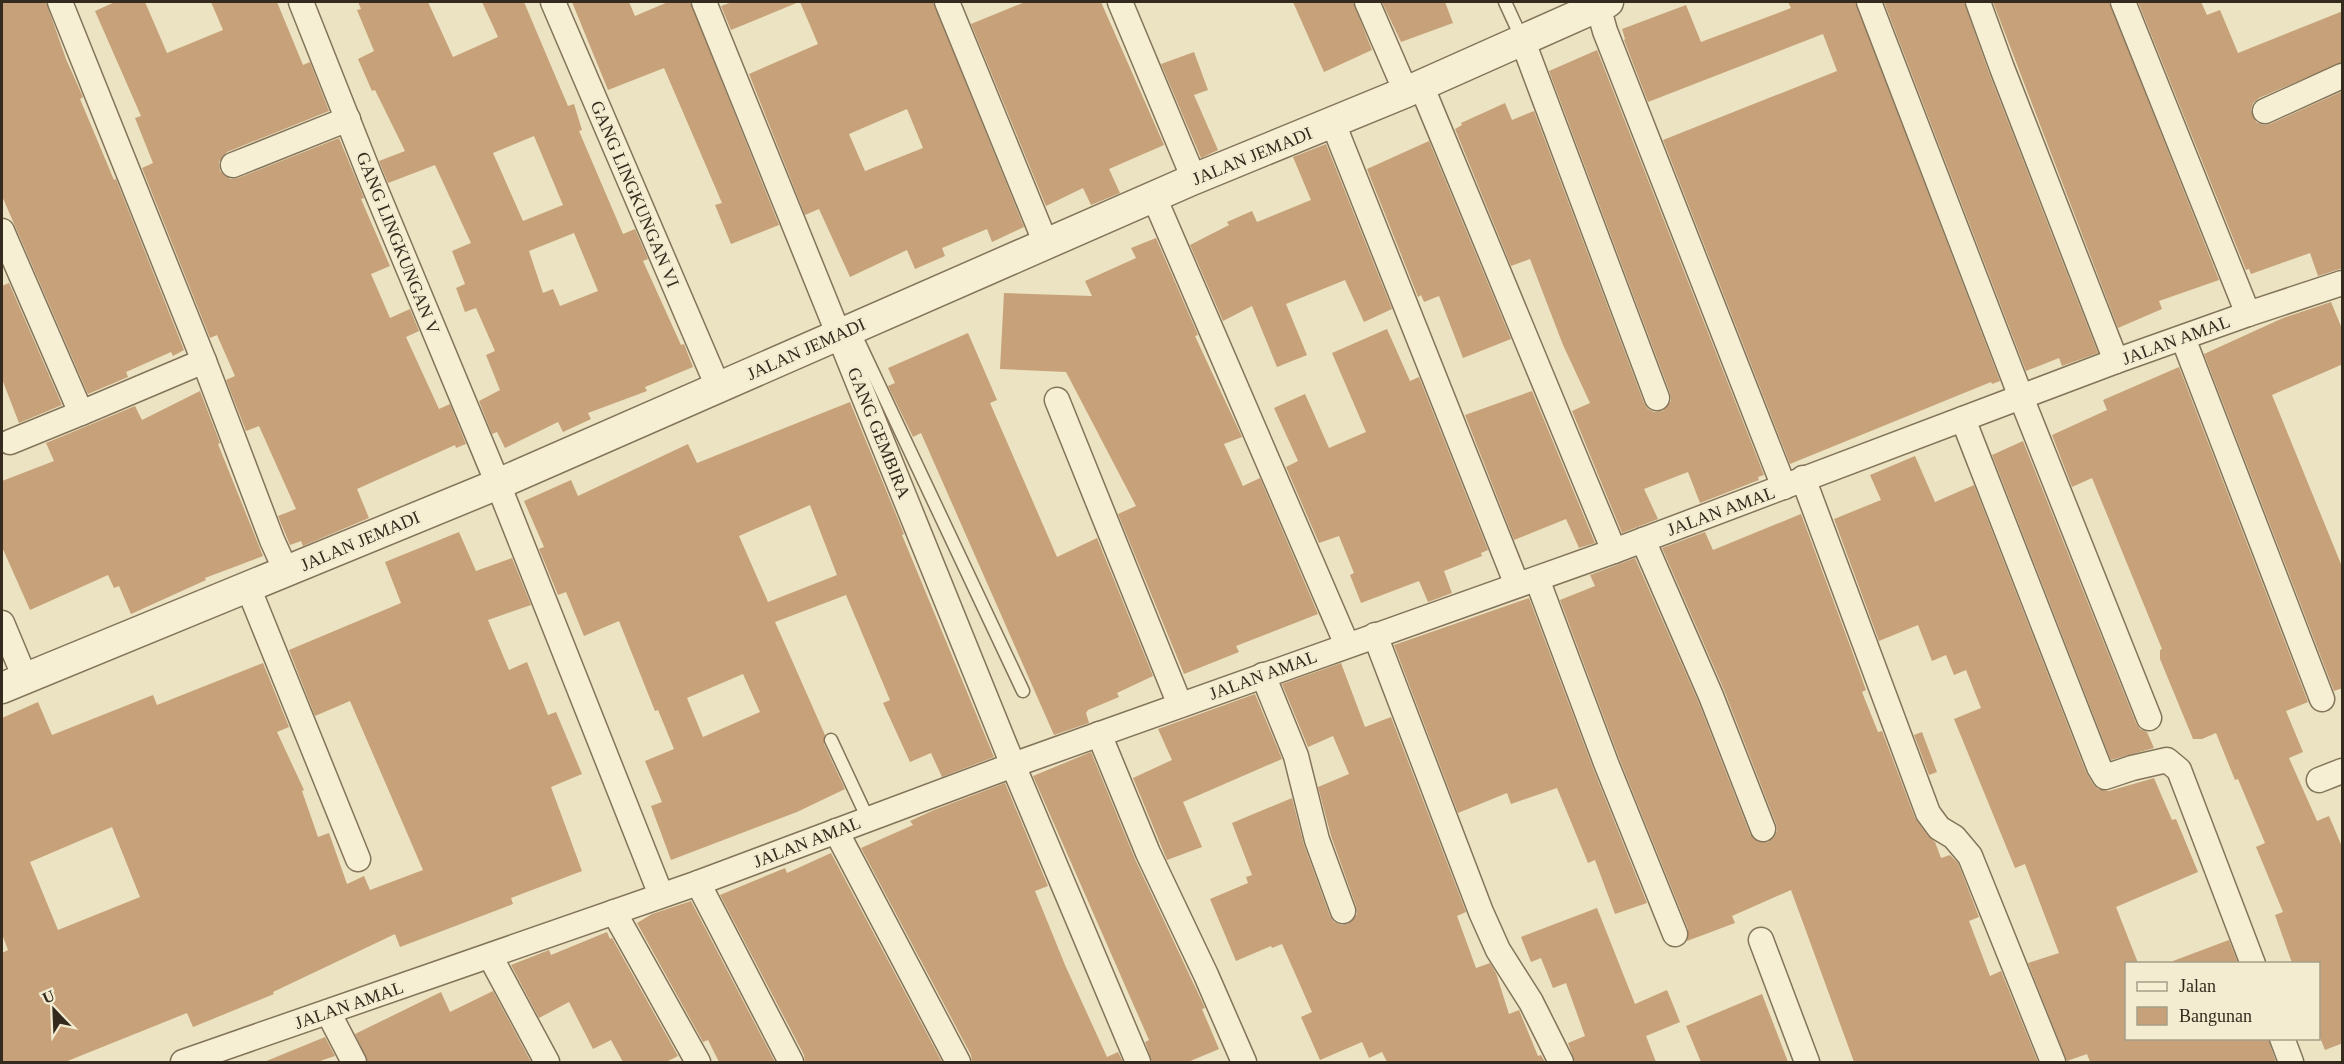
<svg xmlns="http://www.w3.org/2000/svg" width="2344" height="1064" font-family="'Times New Roman',serif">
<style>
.building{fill:#c7a179;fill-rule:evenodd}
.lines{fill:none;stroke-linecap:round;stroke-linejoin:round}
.service-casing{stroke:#83745a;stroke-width:15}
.minor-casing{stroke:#83745a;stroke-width:27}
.tertiary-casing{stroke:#83745a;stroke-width:33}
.service{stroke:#f6efd4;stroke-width:12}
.minor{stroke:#f6efd4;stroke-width:24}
.tertiary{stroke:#f6efd4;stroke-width:30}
.labels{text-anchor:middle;stroke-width:5;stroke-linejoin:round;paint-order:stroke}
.street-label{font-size:18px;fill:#342a1d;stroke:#f3ecd0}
</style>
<rect width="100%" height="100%" fill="#ebe3c1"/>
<!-- building -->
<g class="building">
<polygon points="2,2 46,2 66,59 83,97 80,99 114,180 116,179 184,350 173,356 171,352 126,372 128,377 88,394 2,196"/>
<polygon points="115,2 145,2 167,53 223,30 211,2 277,2 303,65 310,62 329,111 227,152 219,162 220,171 230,179 238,178 339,138 364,198 361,199 390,266 371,274 390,318 410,309 419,331 406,337 439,409 450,404 466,444 456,448 455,445 357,489 369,518 303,546 301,541 290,545 278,516 296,509 259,426 246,431 226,380 235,376 217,335 210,338 142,168 153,163 135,118 141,116 95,11"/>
<path d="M 358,2 L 428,2 L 453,57 L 498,37 L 482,2 L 524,2 L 568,106 L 574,104 L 582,130 L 579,131 L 623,234 L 635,229 L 648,259 L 643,261 L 681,345 L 684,344 L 693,367 L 645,387 L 647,391 L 588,413 L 591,419 L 563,432 L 558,422 L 505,448 L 497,432 L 492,434 L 479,401 L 500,390 L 486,355 L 495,351 L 476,308 L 465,312 L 456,288 L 465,284 L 452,251 L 471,243 L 435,165 L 388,183 L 379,161 L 405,151 L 375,90 L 372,91 L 358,59 L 374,51 L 357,10 L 361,9 ZM 534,136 L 563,205 L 523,221 L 493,153 ZM 574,233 L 598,291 L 560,306 L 553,289 L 543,293 L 529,251 Z"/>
<polygon points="572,2 629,2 635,16 668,2 690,2 779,225 731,244 715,205 722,203 664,68 608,90"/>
<polygon points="732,2 799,2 731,30 721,6"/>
<path d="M 800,2 L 933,2 L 1024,227 L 992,242 L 987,229 L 942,248 L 945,256 L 915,269 L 907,250 L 850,277 L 819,209 L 805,215 L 749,74 L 818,44 ZM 907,109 L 923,148 L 865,171 L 849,134 Z"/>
<polygon points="1025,2 1101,2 1164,145 1109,169 1120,193 1091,205 1083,188 1046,206 971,24"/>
<polygon points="1293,2 1353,2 1372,50 1324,72"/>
<polygon points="1382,2 1445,2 1453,23 1401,42"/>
<polygon points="1788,2 1855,2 2000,381 1992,384 1991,382 1790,464 1663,140 1837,71 1823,34 1648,102 1624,40 1625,39 1622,29 1686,5 1701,42 1791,8"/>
<polygon points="1884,2 1964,2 1989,73 2098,353 2062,366 2059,358 2026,371"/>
<polygon points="1993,2 2109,2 2219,280 2159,301 2162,309 2118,328"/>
<polygon points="2138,2 2201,2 2207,15 2220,10 2238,53 2343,11 2343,62 2259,98 2253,103 2251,110 2256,122 2263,125 2270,124 2343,91 2343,268 2318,276 2310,253 2251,274 2249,269 2246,270"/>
<polygon points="1597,50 1764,475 1758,477 1759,480 1700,503 1688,472 1644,489 1658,519 1622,533 1572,411 1590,403 1563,345 1530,259 1511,266 1455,129 1462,125 1461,123 1505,103 1512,120 1534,111 1644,403 1648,409 1654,412 1663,411 1671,401 1670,393 1549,71"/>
<polygon points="1194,52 1208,90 1194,95 1218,150 1201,158 1161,64"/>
<polygon points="1429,141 1511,339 1463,358 1439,296 1424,302 1421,295 1418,297 1367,169"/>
<polygon points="1326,144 1392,309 1364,322 1345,280 1286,304 1307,355 1277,367 1252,306 1223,321 1190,245 1229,225 1227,222 1252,211 1257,222 1311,200 1293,157"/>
<polygon points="1156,238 1198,335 1195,336 1242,437 1224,444 1243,486 1260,478 1318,614 1236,646 1239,652 1184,674 1118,514 1136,506 1066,372 1000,369 1004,293 1092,296 1085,281 1136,258 1131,248"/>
<polygon points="9,283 62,405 19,423 2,379 2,286"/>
<polygon points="2331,302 2343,331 2343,364 2272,395 2343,569 2343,688 2334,691 2204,354 2283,318"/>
<polygon points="1387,329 1410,381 1419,377 1488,550 1481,553 1482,556 1444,571 1452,593 1428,602 1419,581 1361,603 1350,575 1354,573 1339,536 1319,543 1286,467 1298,461 1274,408 1305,394 1329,448 1366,432 1332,353"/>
<polygon points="968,333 997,400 990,403 1057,557 1097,538 1153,676 1117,693 1119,697 1088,710 1086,713 1089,723 1054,735 921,433 913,437 888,386 895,383 888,368"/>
<polygon points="2179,367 2308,702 2286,711 2303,752 2289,758 2317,821 2329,816 2343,849 2343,1043 2325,1050 2319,1035 2319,963 2292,963 2275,915 2283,912 2256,847 2265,843 2238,779 2235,780 2216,733 2202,739 2193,739 2160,659 2160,650 2162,649 2092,478 2072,487 2052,435 2107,410 2103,400"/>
<polygon points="200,391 220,443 218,444 263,556 205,578 206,580 131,614 119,586 114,588 108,575 30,610 2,547 2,481 54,461 46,443 135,406 142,420"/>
<polygon points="1532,391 1595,543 1579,548 1566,519 1514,540 1465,415"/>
<path d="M 850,402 L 904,534 L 902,535 L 994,757 L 942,777 L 931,753 L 910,762 L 883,703 L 890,700 L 846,595 L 775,622 L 825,735 L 824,744 L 845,789 L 797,812 L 671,860 L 651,806 L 662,802 L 645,761 L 674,749 L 658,710 L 655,711 L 619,621 L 584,636 L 566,592 L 558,595 L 539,549 L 544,547 L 524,501 L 571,480 L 578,496 L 688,444 L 697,463 ZM 810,505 L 837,575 L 768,602 L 739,536 ZM 743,674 L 760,712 L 703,737 L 687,698 Z"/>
<polygon points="2023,441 2136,723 2140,729 2147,732 2154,748 2111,760 1992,455"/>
<polygon points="1915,456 1935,502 1974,485 2086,772 2093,784 2098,789 2109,791 2154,778 2172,820 2176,819 2198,872 2116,907 2138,963 2127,963 2127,1038 2268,1038 2276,1062 2090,1062 2087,1054 2067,1061 2028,963 2059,953 2025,864 2015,868 1954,719 1981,708 1966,670 1954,675 1946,655 1932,661 1918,625 1879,641 1834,519 1881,500 1870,475"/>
<polygon points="1801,514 1852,651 1866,690 1862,692 1878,732 1882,731 1915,818 1928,836 1935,842 1941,858 1950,855 1958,863 1979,917 1969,921 1990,976 2001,971 2038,1062 1854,1062 1791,890 1732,916 1735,923 1687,941 1688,929 1619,758 1560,600 1595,586 1590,575 1635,558 1698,701 1750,834 1755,840 1768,842 1774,837 1777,831 1776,824 1724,690 1662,548 1705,532 1713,550"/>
<path d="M 459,532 L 476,571 L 512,558 L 531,605 L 488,620 L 509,670 L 527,662 L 548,715 L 556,712 L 582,774 L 551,787 L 582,871 L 511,898 L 513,904 L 400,947 L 395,934 L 273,992 L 274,994 L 193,1027 L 187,1013 L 65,1062 L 2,1062 L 2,953 L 8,950 L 2,934 L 2,718 L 38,702 L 52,735 L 153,695 L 157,705 L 263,663 L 289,727 L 277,732 L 304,790 L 302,791 L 318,837 L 329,833 L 347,884 L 364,876 L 370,890 L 423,870 L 350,701 L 315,716 L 289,650 L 401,603 L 385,562 ZM 112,827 L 140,897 L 58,930 L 30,862 Z"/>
<polygon points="1529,598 1593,768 1647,903 1615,914 1595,860 1588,863 1557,788 1511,804 1507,793 1458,813 1394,645"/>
<polygon points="1341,663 1365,727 1391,717 1466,912 1457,916 1476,968 1490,963 1496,973 1509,1014 1519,1010 1538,1056 1541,1055 1545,1062 1387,1062 1382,1052 1369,1058 1362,1042 1320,1060 1301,1017 1312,1012 1282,944 1272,948 1271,946 1236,961 1210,899 1248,883 1246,877 1252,875 1232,823 1292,798 1304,845 1330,916 1334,922 1341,925 1348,924 1357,914 1356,906 1331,836 1318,787 1349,774 1333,736 1308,747 1282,684"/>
<polygon points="1255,694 1282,759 1183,802 1202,847 1167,860 1133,778 1172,760 1158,729"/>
<polygon points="1922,732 1937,772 1929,775 1914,735"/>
<polygon points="1091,752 1135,859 1205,1008 1202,1009 1219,1049 1188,1062 1152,1062 1145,1042 1149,1040 1033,776"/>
<polygon points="1005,783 1048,886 1035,891 1065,965 1107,1057 1118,1052 1123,1062 972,1062 971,1055 861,848 913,825 910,821 934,810"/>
<polygon points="831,853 942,1062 805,1062 804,1055 720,895 785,868 787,873"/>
<polygon points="691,901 775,1062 719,1062 708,1040 703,1042 637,923 652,914"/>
<polygon points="1597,908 1635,1004 1667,990 1680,1022 1646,1036 1656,1062 1575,1062 1568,1043 1585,1036 1566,983 1553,988 1541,958 1531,962 1521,937"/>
<polygon points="607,932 610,939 612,938 678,1056 666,1062 623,1062 611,1040 593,1049 569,1002 539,1018 511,965 549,950 551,955"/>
<polygon points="2229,940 2238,963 2173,963 2173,961"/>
<polygon points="493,991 531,1062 368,1062 355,1034 441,992 450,1012"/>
<polygon points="1762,994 1788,1062 1701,1062 1686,1026"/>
<polygon points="325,1037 335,1056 317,1062 264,1062"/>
</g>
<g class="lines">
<defs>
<g id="service">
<polyline points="1505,2 1522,39"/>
<polyline points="853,330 1023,691"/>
<polyline points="831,740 868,819"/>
</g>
<g id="minor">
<polyline points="60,2 204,361 272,540 286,571"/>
<polyline points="301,2 370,176 498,484 661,895"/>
<polyline points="553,2 718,387"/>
<polyline points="704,2 1013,765 1138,1062"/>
<polyline points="947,2 1046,244"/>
<polyline points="1120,2 1194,179"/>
<polyline points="1367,2 1406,92"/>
<polyline points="1869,2 2021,397 2149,718"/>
<polyline points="1978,2 2002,68 2116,361"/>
<polyline points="2123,2 2248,314"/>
<polyline points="1598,6 1605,31 1784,487"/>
<polyline points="1522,39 1657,398"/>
<polyline points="1421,85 1614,551"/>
<polyline points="2265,111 2342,76"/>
<polyline points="1333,123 1517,585"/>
<polyline points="233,165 348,119"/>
<polyline points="1154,197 1347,645"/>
<polyline points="2,231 81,413 204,361"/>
<polyline points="2183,338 2322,699"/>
<polyline points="1057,400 1180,705"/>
<polyline points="1963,419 2099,767 2105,777 2132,768 2167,760 2179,770 2253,964"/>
<polyline points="10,442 81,413"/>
<polyline points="1803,478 1928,813 1939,828 1954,837 1970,856 2053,1062"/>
<polyline points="1643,540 1711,696 1763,829"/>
<polyline points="1537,579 1606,763 1675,934"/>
<polyline points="248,587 358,859"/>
<polyline points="2,623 25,678"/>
<polyline points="1375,635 1481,912 1498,950 1531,1002 1561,1062"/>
<polyline points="1263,675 1296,756 1317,840 1343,911"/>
<polyline points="1099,734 1148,853 1206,975 1244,1062"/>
<polyline points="2319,780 2342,771"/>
<polyline points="836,831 958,1062"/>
<polyline points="698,883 791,1062"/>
<polyline points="614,912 698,1062"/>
<polyline points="1761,940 1807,1062"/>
<polyline points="490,956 547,1062"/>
<polyline points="328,1012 354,1062"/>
<polyline points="2282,1038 2291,1062"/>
<polyline points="183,1062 698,883 1013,765 1614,551 2116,361 2248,314 2342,283"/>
</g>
<polyline id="tertiary" points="2,688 498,484 1194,179 1406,92 1608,2"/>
</defs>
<!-- service casing -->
<use href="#service" class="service-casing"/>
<!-- minor casing -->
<use href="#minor" class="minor-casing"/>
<!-- tertiary casing -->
<use href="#tertiary" class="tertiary-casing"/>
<!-- service -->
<use href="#service" class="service"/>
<!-- minor -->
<use href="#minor" class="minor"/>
<!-- tertiary -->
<use href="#tertiary" class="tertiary"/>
</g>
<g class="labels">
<!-- street labels -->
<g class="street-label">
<text transform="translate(1252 156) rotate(-22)" y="6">JALAN JEMADI</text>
<text transform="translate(635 194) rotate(67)" y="6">GANG LINGKUNGAN VI</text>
<text transform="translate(398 243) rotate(68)" y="6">GANG LINGKUNGAN V</text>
<text transform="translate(2176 340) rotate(-20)" y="6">JALAN AMAL</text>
<text transform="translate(806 349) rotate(-24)" y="6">JALAN JEMADI</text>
<text transform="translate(879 433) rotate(68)" y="6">GANG GEMBIRA</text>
<text transform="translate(1721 511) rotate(-20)" y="6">JALAN AMAL</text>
<text transform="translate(360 541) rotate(-23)" y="6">JALAN JEMADI</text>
<text transform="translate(1263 675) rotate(-20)" y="6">JALAN AMAL</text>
<text transform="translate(807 842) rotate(-21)" y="6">JALAN AMAL</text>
<text transform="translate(349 1005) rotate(-19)" y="6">JALAN AMAL</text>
</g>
</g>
<!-- border -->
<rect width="2344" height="1064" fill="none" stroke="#342a1d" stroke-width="6"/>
<!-- legend -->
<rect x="2125" y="962" width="195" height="78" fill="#f3ecd0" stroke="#a79e88" stroke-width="1.5"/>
<rect x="2137" y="982" width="30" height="9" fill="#f6efd4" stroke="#a79e88" stroke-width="1.5"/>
<text x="2179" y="992" font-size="18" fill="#342a1d">Jalan</text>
<rect x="2137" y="1007" width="30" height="18" fill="#c7a179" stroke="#a79e88" stroke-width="1.5"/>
<text x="2179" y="1022" font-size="18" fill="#342a1d">Bangunan</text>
<!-- north arrow -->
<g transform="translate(54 1010) rotate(337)" stroke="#f3ecd0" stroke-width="4.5" paint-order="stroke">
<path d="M0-4.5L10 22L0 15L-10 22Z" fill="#342a1d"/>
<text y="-9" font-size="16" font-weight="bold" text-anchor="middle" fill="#342a1d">U</text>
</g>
</svg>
